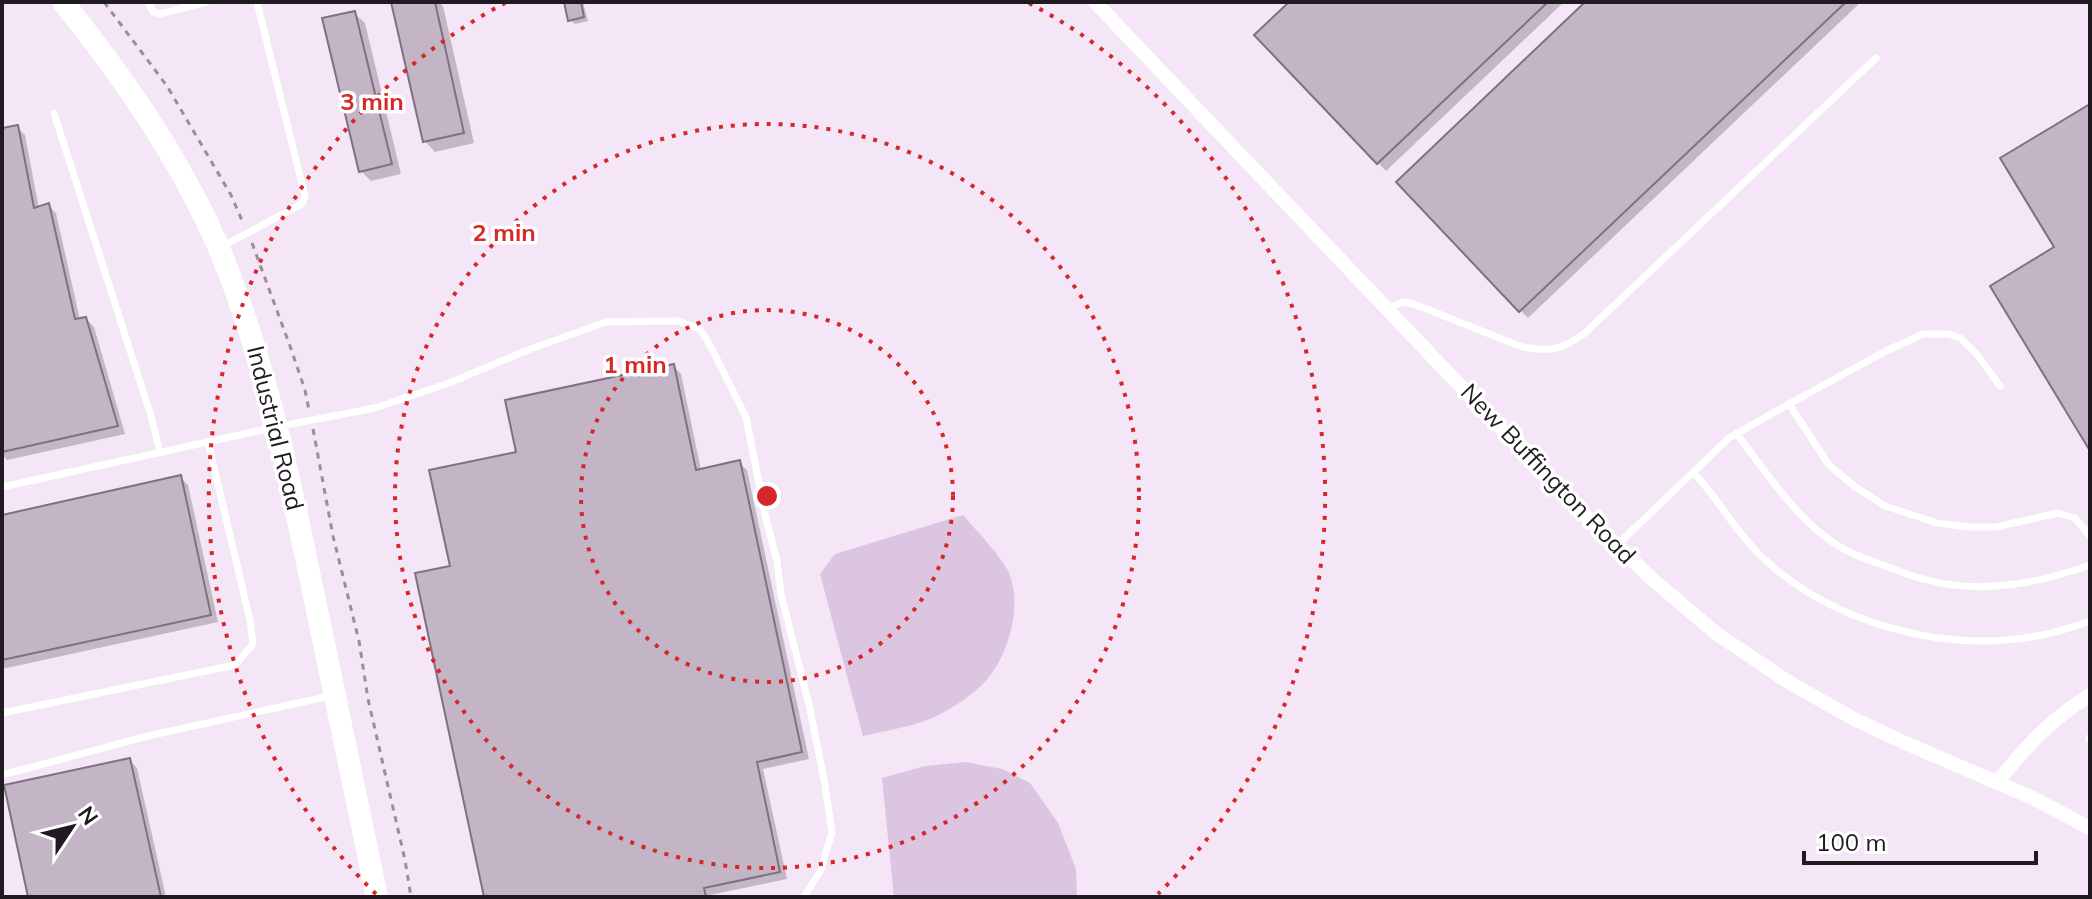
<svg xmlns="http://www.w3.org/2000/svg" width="2092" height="899" font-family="Mulish,sans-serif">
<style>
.green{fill:#dcc5e0}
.shadow{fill:#0003}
.building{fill:#c3b5c6;stroke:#7e7180;stroke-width:2}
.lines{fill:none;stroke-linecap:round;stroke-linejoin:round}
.path{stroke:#998e9b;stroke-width:3;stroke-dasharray:6 6;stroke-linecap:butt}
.service{stroke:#fff;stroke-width:7}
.minor{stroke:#fff;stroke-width:14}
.secondary{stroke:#fff;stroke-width:22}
.ring{fill:none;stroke:#d62828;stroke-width:4;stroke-dasharray:4 8}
.labels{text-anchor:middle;stroke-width:7;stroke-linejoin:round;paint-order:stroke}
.street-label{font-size:24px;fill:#201b21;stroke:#fff}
.centre{fill:#d62828;stroke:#fff;stroke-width:4}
.ring-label{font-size:24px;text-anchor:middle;font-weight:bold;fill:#d62828;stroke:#fff;stroke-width:7;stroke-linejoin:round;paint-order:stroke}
</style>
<rect width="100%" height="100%" fill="#f4e5f7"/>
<!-- green -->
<g class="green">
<path d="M 963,515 C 975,529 1002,557 1009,573 C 1023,606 1008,657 985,682 C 971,696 952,709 934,717 C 916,726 884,731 863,736 L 820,574 L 835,554 Z"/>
<polygon points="965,762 1002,769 1030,783 1058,823 1076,869 1077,897 894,897 882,778 925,766"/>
</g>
<!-- shadow -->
<g class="shadow">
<polygon points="403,2 439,2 443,6 474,143 435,152 425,141"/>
<polygon points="566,2 583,2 588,21 575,24 570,20"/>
<polygon points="1292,2 1564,2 1386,171 1257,35"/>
<polygon points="1588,2 1861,2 1528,318 1398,182"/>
<polygon points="354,13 365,23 401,174 371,181 361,171"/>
<polygon points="17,127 25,135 39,209 49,206 56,213 80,320 86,319 94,327 125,434 7,460 2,454 2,130"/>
<polygon points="673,366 681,374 701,470 739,463 747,470 809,759 763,769 787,879 710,895 711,897 486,897 452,568 518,453"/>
<polygon points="180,477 188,485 218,622 2,669 2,517"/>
<polygon points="129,760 137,768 166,897 30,897"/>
</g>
<!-- building -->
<g class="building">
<polygon points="391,2 435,2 464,133 423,142"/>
<polygon points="564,2 581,2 584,17 568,21"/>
<polygon points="1289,2 1548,2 1377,164 1254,35"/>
<polygon points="1585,2 1846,2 1519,312 1396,182"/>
<polygon points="355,11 392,164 359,172 322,18"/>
<polygon points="2090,104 2090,451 1990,286 2054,247 2000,158"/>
<polygon points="18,125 34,208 49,203 75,319 86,317 118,426 2,452 2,128"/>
<polygon points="674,364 696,470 740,460 802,752 757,762 780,872 704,888 706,897 484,897 415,573 450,566 429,470 516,452 505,400"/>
<polygon points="181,475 211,615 2,660 2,515"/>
<polygon points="130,758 161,897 28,897 4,785"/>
</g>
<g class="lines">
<!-- path -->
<g class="path">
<polyline points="104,2 167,86 231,195 244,225"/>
<polyline points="252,243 290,346 305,390 309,410"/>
<polyline points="313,429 333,536 359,641 368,699 405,860 411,897"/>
</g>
<!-- service -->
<g class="service">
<polyline points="149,2 152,11 159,14 207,2"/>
<polyline points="54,113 151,416 160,453"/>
<polyline points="223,246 298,206 302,204 305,196 257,2"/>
<path d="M 1387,308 L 1404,302 L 1414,304 L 1522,347 C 1550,352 1562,350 1585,333 L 1876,58"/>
<polyline points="1789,404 1884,352 1923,334 1949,334 1960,338 1976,353 2000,386"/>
<path d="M 1736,433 C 1763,468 1788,507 1823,535 C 1842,551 1865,559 1888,567 C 1900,571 1911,576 1923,579 C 1978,595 2037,584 2090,565"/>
<path d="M 1693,472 C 1719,499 1735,532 1763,558 C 1831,622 1938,652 2031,637 C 2051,634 2071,628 2090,621"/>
<polyline points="2,487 276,427 375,408 449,383 528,350 606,322 678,321 700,329 711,347 746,417 766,519 777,561 781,594 810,709 824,779 832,832 821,870 804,897"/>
<polyline points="1617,545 1729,438 1789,404 1829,465 1854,486 1885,506 1937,523 1968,527 1996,527 2058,513 2075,518 2090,536"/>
<polyline points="2,713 235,665 253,644 250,620 208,442"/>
<polyline points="2089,738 2090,740"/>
<polyline points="2,775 148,736 330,696"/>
</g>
<!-- minor -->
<g class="minor">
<polyline points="1095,2 1565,496 1652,579 1717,634 1790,683 1854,719 1903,742 2033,798 2090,828"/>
<path d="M 1997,783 C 2025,747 2050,720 2090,695"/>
</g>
<!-- secondary -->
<path class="secondary" d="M 63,2 C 123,77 179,157 218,246 C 262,350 286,462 309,572 C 332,680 354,789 377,897"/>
</g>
<!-- distance rings -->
<g class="ring">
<circle cx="767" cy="496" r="186"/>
<circle cx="767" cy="496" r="372"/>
<path d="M376 894A558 558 0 0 1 505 3M1029 3A558 558 0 0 1 1158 894"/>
</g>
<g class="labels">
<!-- street labels -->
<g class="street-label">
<text transform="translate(275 428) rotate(76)" y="8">Industrial Road</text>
<text transform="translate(1548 474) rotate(46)" y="8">New Buffington Road</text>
</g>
</g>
<circle cx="767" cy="496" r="12" class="centre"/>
<g class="ring-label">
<text x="372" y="110">3 min</text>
<text x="504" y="241">2 min</text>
<text x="635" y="373">1 min</text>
</g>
<!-- border -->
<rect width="2092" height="899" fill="none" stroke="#201b21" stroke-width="8"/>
<!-- north arrow -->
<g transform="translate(72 827) rotate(55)" stroke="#ffffff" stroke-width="6" paint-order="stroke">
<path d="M0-6L14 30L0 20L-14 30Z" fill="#201b21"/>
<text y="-12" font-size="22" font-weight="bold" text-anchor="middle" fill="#201b21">N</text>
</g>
<!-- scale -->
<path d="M1804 851v12h232v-12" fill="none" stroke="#201b21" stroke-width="4"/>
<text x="1816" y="851" font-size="24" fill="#201b21" stroke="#ffffff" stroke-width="6" paint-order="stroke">100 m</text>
</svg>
